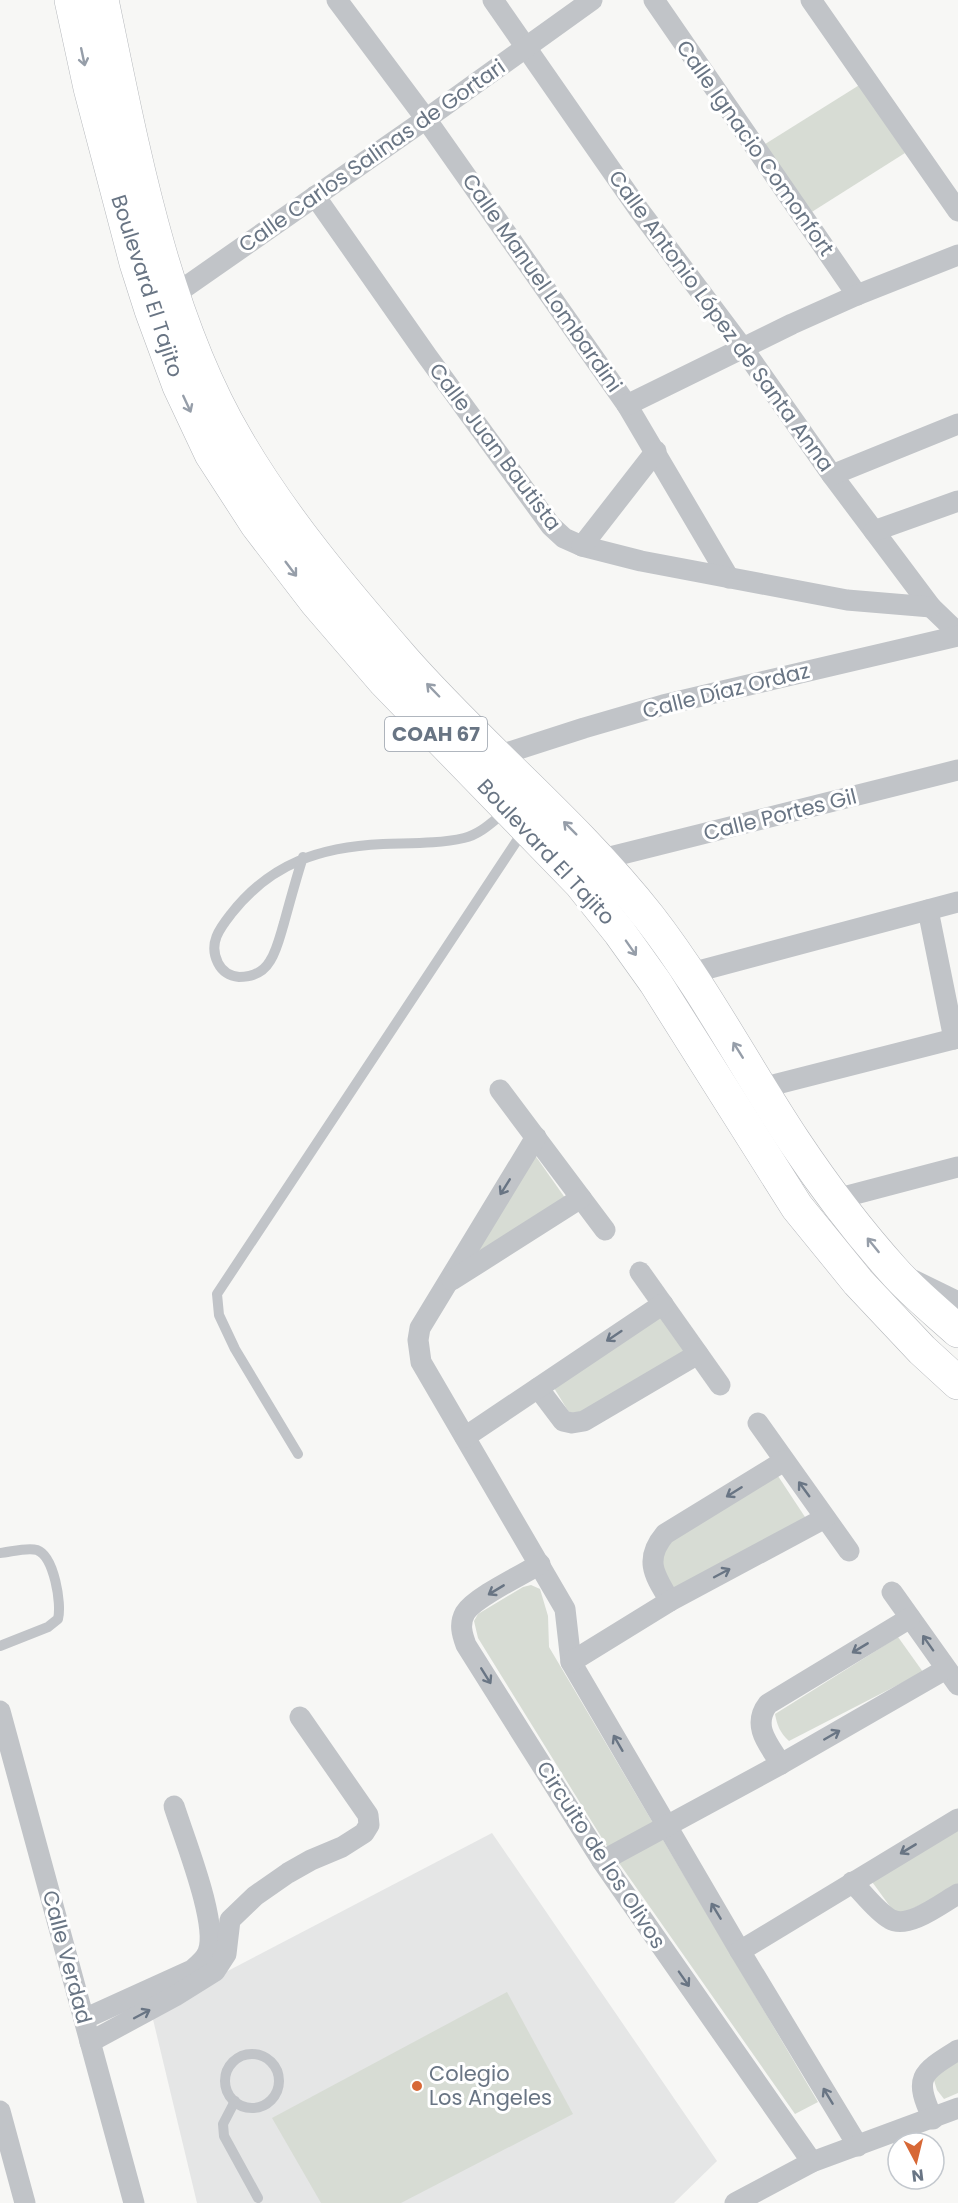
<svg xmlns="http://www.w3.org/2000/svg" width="958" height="2203" font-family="Poppins,sans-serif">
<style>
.built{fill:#e5e6e6}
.green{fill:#d7dcd4}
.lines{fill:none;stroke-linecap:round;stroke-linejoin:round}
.primary-casing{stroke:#b5b8bc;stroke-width:34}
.lane{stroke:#c1c4c8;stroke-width:10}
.street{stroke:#c1c4c8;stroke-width:21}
.primary{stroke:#fff;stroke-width:33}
.oneway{stroke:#969ea9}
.oneway2{stroke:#697584}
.poi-dot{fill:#d76836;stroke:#fff;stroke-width:2}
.labels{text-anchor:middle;stroke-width:6;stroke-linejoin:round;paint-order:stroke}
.shield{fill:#fff;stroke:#969ea9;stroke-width:1.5}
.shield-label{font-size:20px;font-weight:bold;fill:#697584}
.street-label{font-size:21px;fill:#697584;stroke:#fff}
.poi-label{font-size:21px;fill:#697584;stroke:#fff;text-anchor:start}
</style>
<rect width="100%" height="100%" fill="#f7f7f5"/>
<!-- built -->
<polygon class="built" points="492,1833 717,2161 674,2203 197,2203 151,2011"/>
<!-- green -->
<g class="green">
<polygon points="861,84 905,153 807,215 762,146"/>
<polygon points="532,1151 568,1202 464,1267"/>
<polygon points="662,1313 690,1352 584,1413 570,1414 554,1388"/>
<polygon points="776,1473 807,1520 671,1594 658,1571 667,1543"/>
<polygon points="531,1585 540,1589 548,1616 549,1647 818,2102 795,2114 605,1843 478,1638 474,1621 478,1614 523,1587"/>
<path d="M 898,1637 L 923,1672 L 789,1741 C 780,1733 777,1725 775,1714 Z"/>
<polygon points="958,1824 958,1887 897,1916 870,1879"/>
<polygon points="507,1992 573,2114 401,2203 321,2203 272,2118"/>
<polygon points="958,2061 958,2093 944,2099 937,2090 933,2077"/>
</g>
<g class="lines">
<defs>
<g id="primary">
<polyline points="71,0 90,88 136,263 151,310 179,386 211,454 257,525 316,602 384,681 580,883 620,933 655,982 797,1207 858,1282 922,1350 958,1383"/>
<path d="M 102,0 C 132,143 162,313 237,440 C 283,519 343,590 403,659 C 481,748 575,823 649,917 C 704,988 745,1067 794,1141 C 824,1186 857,1230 893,1270 C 912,1292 936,1311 958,1331"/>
</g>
</defs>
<!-- primary casing -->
<use href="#primary" class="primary-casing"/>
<!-- lane -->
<g class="lane">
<path d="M 303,857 C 296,879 290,901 284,923 C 280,936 277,950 270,961 C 263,973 252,977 239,977 C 230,976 222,971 218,963 C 208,943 220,928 231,914 C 271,863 320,847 383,844 C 410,843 438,844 464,838 C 481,834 493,821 506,811"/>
<polyline points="298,1454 235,1349 219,1315 217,1294 524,830"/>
<path d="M 0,1553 C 11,1552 27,1547 37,1550 C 54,1556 62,1604 58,1619 L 48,1627 L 0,1646"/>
<circle cx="252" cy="2081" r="27"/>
<polyline points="235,2101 223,2124 224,2136 258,2198"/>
</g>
<!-- street -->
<g class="street">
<polyline points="337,0 426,119 627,405 729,578"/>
<polyline points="493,0 639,210 742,347 832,475 931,607 958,633"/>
<polyline points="654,0 857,295"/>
<polyline points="811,0 958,211"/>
<polyline points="315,196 427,356 551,526 564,538 582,546 641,561 847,600 931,607"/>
<polyline points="164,302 426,119 592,0"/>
<polyline points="627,405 792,324 857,295 958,255"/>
<polyline points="832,475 958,424"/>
<polyline points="874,531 958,501"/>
<polyline points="582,546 656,451"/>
<polyline points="497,756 584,728 663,705 958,636"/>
<polyline points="602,859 958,770"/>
<polyline points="928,910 954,1039"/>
<polyline points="680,976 958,902"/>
<polyline points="761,1088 958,1038"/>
<polyline points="500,1090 605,1230"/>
<polyline points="536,1137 420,1328 418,1340 421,1362 565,1609 571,1662 740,1951 858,2146"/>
<polyline points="836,1199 958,1167"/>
<polyline points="640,1272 720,1385"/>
<polyline points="452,1280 581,1198"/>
<polyline points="913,1280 958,1302"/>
<polyline points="538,1388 563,1421 572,1423 584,1421 698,1354"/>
<polyline points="758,1423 849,1551"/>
<polyline points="465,1437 663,1304"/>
<path d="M 540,1564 C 522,1575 475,1597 465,1613 C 459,1624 462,1634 466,1645 L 602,1861 L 812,2162"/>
<polyline points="892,1592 958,1685"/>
<path d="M 670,1601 C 655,1576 643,1560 665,1534 L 784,1461"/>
<polyline points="571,1662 670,1601 825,1518"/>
<polyline points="0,1711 134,2203"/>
<path d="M 781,1764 C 769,1745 751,1726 768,1704 L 910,1618"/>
<polyline points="602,1861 781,1764 946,1669"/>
<path d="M 852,1882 C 864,1894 876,1911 890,1919 C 908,1930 942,1903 958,1894"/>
<polyline points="740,1951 958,1819"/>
<path d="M 84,2019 L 192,1970 C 198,1965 205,1960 208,1952 C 219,1924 184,1838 174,1806"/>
<polyline points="90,2042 175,1996 215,1971 226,1954 230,1920 255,1896 288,1873 311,1860 342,1847 364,1833 369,1825 368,1815 300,1717"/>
<polyline points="0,2111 25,2203"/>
<path d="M 933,2119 C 913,2077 921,2073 958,2050"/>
<polyline points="735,2203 812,2162 958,2108"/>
</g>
<!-- primary -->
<use href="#primary" class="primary"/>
</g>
<!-- one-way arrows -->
<defs><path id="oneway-shaft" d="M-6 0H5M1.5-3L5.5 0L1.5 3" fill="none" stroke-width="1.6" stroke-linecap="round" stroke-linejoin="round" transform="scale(1.5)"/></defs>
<g class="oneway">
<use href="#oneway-shaft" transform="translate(83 57) rotate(78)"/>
<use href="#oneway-shaft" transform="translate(187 404) rotate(65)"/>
<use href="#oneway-shaft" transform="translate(291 569) rotate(53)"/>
<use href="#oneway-shaft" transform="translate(433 690) rotate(-134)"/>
<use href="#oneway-shaft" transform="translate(570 828) rotate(-135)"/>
<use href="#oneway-shaft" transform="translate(631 948) rotate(55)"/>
<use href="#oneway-shaft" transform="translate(738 1050) rotate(-122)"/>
<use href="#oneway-shaft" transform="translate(873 1245) rotate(-129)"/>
</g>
<g class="oneway2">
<use href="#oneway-shaft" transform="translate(505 1187) rotate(122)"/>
<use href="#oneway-shaft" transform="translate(614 1336) rotate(146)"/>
<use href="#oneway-shaft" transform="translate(804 1489) rotate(-126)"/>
<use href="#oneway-shaft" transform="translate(734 1492) rotate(148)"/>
<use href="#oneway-shaft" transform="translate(722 1573) rotate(-28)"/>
<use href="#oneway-shaft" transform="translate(496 1590) rotate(149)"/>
<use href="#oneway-shaft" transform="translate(928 1643) rotate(-125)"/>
<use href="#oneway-shaft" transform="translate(860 1648) rotate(149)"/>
<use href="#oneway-shaft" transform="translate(486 1676) rotate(58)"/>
<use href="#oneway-shaft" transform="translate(832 1735) rotate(-30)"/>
<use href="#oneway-shaft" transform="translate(618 1743) rotate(-120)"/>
<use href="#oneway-shaft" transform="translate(908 1849) rotate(149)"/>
<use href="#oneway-shaft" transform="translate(716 1911) rotate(-121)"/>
<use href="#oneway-shaft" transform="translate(684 1979) rotate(55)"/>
<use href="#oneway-shaft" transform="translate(142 2014) rotate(-28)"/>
<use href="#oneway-shaft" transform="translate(828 2096) rotate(-121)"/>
</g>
<!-- markers -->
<circle class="poi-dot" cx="417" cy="2086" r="6"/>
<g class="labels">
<!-- shield labels -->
<rect class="shield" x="385" y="717" width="102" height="34" rx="4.5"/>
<g class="shield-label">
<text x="436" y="741">COAH 67</text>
</g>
<!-- street labels -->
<g class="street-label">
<text transform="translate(755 148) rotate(55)" y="7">Calle Ignacio Comonfort</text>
<text transform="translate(372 156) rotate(-35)" y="7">Calle Carlos Salinas de Gortari</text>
<text transform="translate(542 283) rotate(55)" y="7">Calle Manuel Lombardini</text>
<text transform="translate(147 286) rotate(72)" y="7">Boulevard El Tajito</text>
<text transform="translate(721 321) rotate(54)" y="7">Calle Antonio López de Santa Anna</text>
<text transform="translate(495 447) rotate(53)" y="7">Calle Juan Bautista</text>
<text transform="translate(726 691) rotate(-14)" y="7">Calle Díaz Ordaz</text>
<text transform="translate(780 815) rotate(-14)" y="7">Calle Portes Gil</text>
<text transform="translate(546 852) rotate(47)" y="7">Boulevard El Tajito</text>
<text transform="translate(601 1855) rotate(57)" y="7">Circuito de los Olivos</text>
<text transform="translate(67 1957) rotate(75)" y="7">Calle Verdad</text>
</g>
<!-- poi labels -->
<g class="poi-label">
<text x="429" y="2081">Colegio<tspan x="429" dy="24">Los Angeles</tspan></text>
</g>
</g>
<!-- north arrow -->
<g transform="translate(916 2161) rotate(173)"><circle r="28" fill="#ffffff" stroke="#c3c8ce" stroke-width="1.5"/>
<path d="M0-4.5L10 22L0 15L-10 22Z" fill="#d76836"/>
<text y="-9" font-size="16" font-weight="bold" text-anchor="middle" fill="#697584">N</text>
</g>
</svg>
